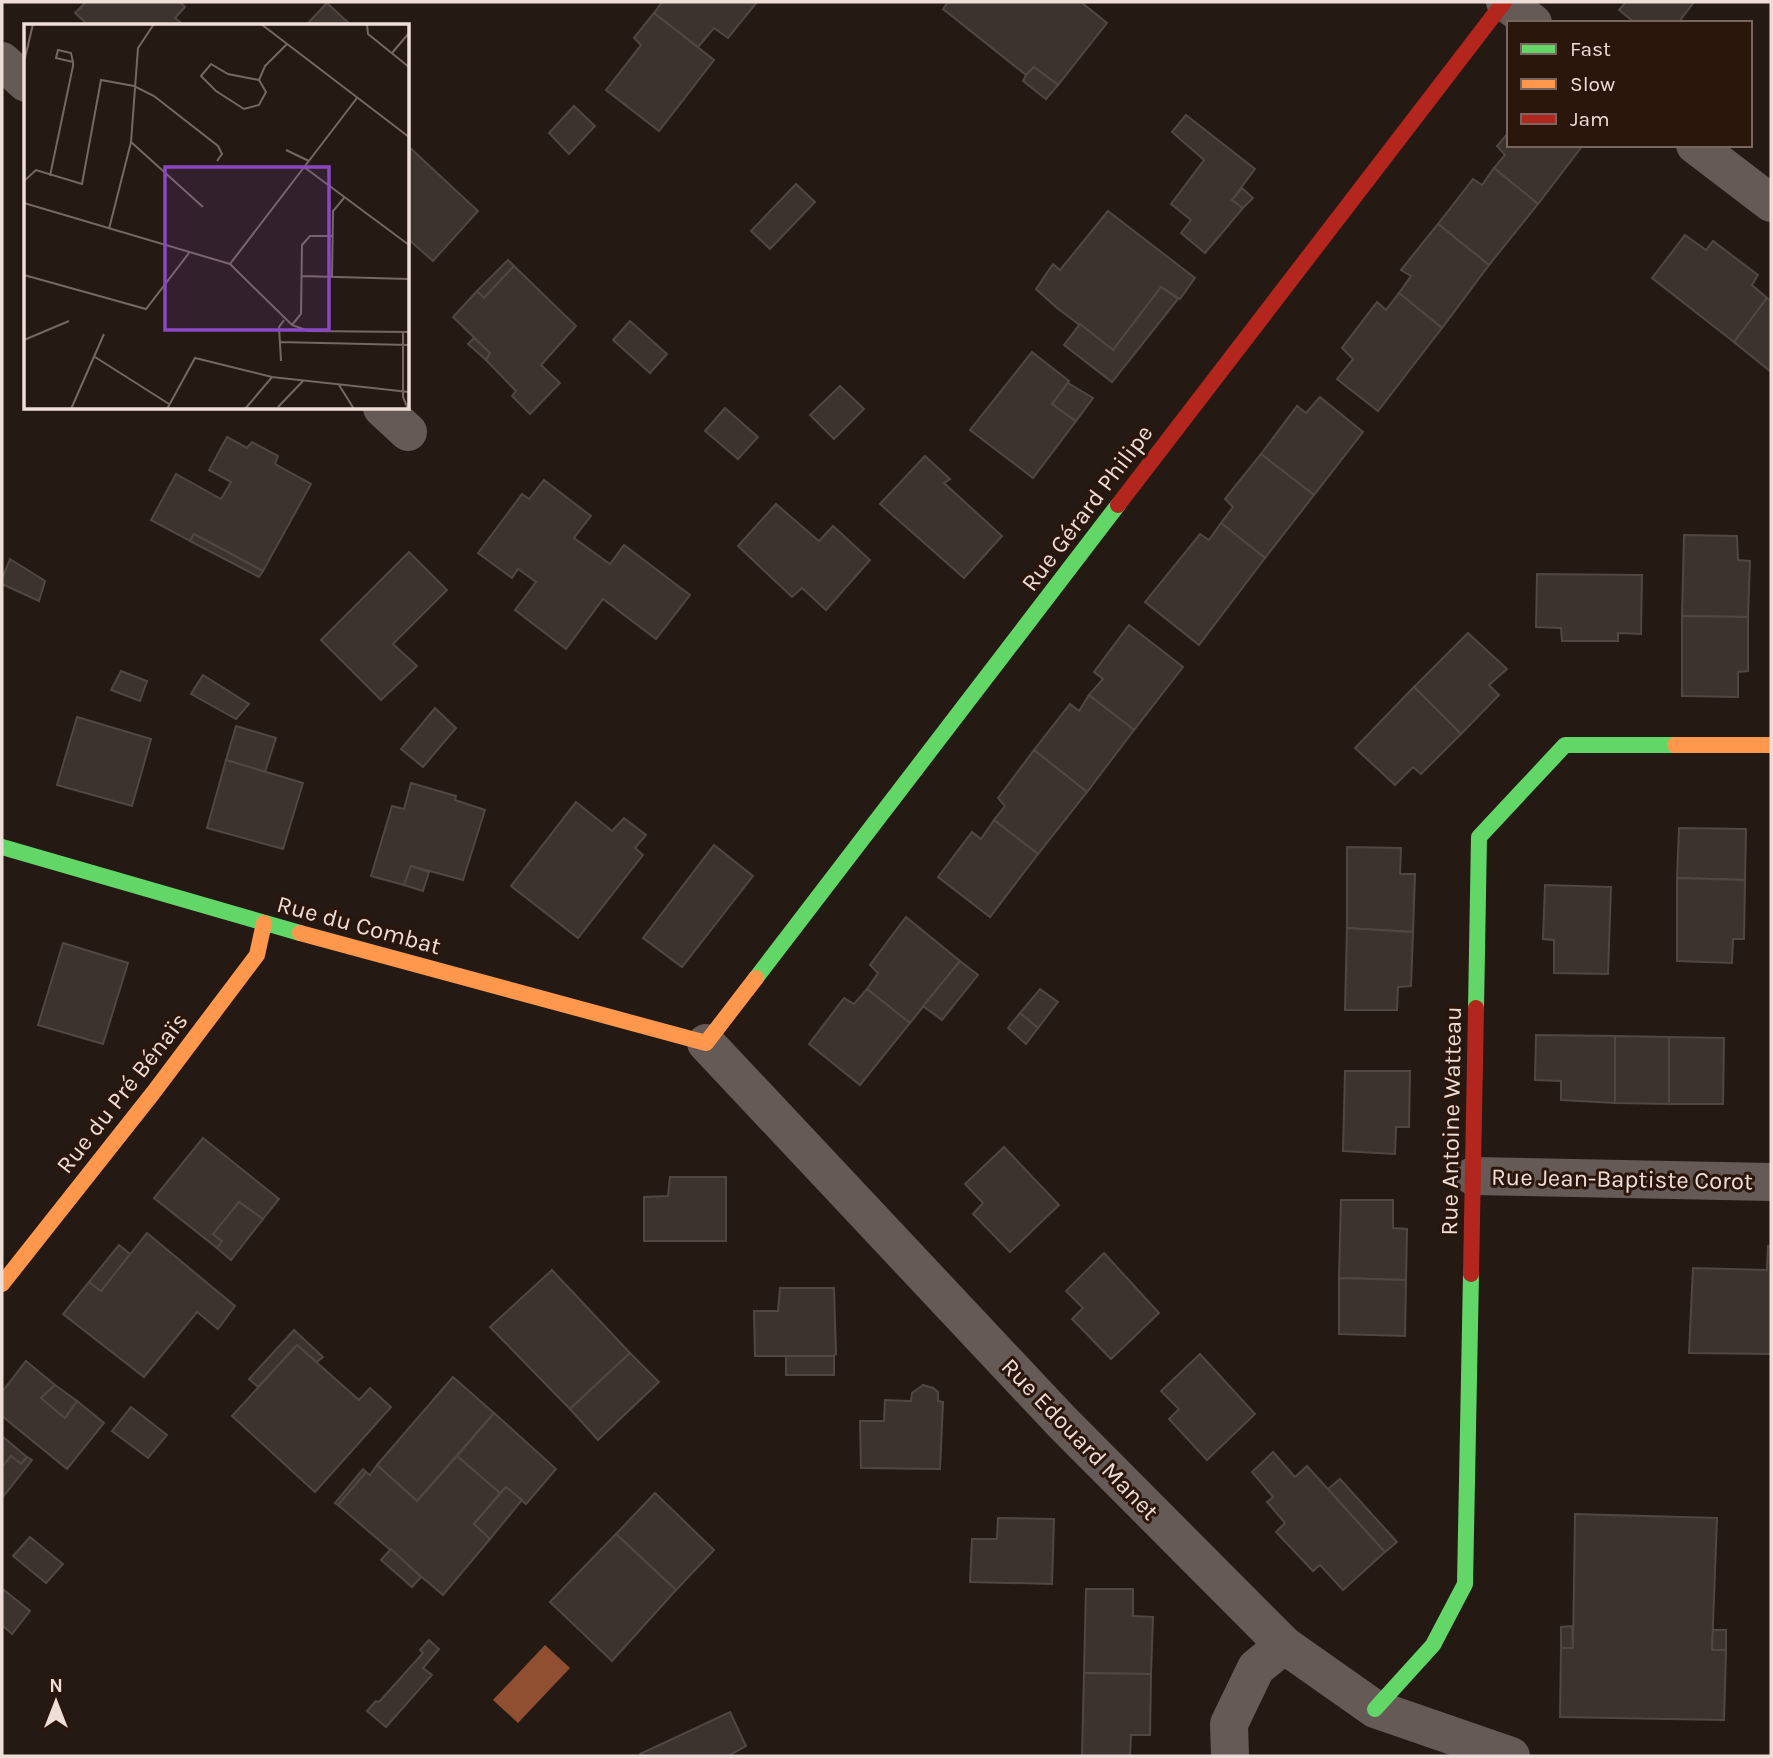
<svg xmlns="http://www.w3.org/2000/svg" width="1773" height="1758" font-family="Karla,sans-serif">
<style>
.water{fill:#914f31}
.building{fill:#3c332e;stroke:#514742;stroke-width:2}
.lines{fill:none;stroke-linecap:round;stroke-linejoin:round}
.street{stroke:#655a56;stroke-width:38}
.fast{stroke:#63d668;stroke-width:16}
.slow{stroke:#ff974d;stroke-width:16}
.jam{stroke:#b3261e;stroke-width:16}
.labels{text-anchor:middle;stroke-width:6;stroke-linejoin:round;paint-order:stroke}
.street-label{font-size:24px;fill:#eeded8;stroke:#2b160c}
.inset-road{fill:none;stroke:#756862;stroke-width:2}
.view{fill:#8c47c3;fill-opacity:0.15;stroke:#8c47c3;stroke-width:3.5}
.inset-edge{fill:none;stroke:#eeded8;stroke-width:3.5}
</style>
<rect width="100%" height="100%" fill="#241913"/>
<!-- water -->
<polygon class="water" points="545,1645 570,1668 518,1723 493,1700"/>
<!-- building -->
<g class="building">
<polygon points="86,2 180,2 185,7 175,18 185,26 89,26 75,13"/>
<polygon points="662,2 757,2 728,38 714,28 698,47 654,13"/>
<polygon points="948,2 1081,2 1107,23 1058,85 1034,67 1026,75 943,9"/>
<polygon points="1626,2 1694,2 1678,23 1635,23 1619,10"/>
<polygon points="327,3 352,26 305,26"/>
<polygon points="654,13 714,60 659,131 606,90 641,45 634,38"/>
<polygon points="1034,67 1058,85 1046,99 1023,81 1026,75"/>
<polygon points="574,106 595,126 569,154 549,133"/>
<polygon points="1186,115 1255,169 1232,200 1243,208 1205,253 1181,233 1191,220 1171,204 1204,160 1172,132"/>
<polygon points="1509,132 1509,145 1583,145 1538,204 1494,168 1505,155 1497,146"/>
<polygon points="408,146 478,211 433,261 408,239"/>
<polygon points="1494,168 1538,204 1489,265 1438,224 1473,179 1482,185"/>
<polygon points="796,184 815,202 770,249 751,231"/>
<polygon points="1242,188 1253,198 1243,208 1232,200"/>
<polygon points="1108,211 1195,278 1180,299 1161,287 1113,350 1057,308 1036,289 1053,264 1060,270"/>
<polygon points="1438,224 1489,265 1442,328 1399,293 1411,276 1401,270"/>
<polygon points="1685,235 1706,250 1713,241 1758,275 1752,285 1767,298 1734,342 1652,278"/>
<polygon points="508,260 514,266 484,298 477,291"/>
<polygon points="514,266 576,326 541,365 560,383 530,414 512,396 516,391 486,360 490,353 453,317 477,291 484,298"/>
<polygon points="1161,287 1178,299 1112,382 1064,345 1080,324 1113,350"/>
<polygon points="1399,293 1442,328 1378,411 1337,379 1353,359 1342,348 1377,302 1386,310"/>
<polygon points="1767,298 1771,301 1771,372 1734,342"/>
<polygon points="630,321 667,354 650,373 613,340"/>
<polygon points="474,338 490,353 486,360 468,344"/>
<polygon points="1032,352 1069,381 1052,404 1076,421 1033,478 970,430"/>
<polygon points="1068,383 1093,398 1076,421 1052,404"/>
<polygon points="840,386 864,409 834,439 810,415"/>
<polygon points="1320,397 1363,432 1314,495 1261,454 1297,406 1306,413"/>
<polygon points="725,408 758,437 738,459 705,431"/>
<polygon points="227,437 247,448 252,442 278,456 275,464 311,484 263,571 194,534 190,541 151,520 176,474 221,499 231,482 209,470"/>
<polygon points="1261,454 1314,495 1265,558 1221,523 1233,507 1225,499"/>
<polygon points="925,456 950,479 944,483 1002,536 964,578 880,504"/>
<polygon points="544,480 591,516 574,538 610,564 624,545 690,595 656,639 603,599 566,649 515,610 536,582 518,569 512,578 478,553 522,494 529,499"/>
<polygon points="776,504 819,541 833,526 870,560 826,610 802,588 792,597 738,546"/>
<polygon points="1221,523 1265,558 1199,645 1145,602 1200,534 1209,540"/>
<polygon points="194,534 263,571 259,577 190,541"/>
<polygon points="1684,535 1737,536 1738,560 1750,561 1748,617 1682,616"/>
<polygon points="409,552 447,590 393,644 417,666 381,700 321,640"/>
<polygon points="10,559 45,581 39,601 2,584 2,579"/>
<polygon points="1537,574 1642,575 1641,634 1618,633 1618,641 1562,641 1561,628 1536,627"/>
<polygon points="1682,616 1748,617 1748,671 1738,672 1738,697 1682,696"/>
<polygon points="1129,625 1183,667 1134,730 1089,695 1103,679 1094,672"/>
<polygon points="1468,633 1507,669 1489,685 1499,695 1461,734 1414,687"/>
<polygon points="121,671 147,681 140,701 111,690"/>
<polygon points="203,675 249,704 236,719 191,694"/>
<polygon points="1414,687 1461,734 1421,774 1413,767 1395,785 1355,748"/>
<polygon points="1089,695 1134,730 1087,792 1034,750 1070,704 1079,711"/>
<polygon points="435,708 456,728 423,767 401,749"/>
<polygon points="77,717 151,739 132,806 57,785"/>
<polygon points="236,726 276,738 265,772 226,760"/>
<polygon points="1034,750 1087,792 1038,854 994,820 1005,806 998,798"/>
<polygon points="226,760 303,783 283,849 207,828"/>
<polygon points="411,783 456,796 455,800 485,810 463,880 411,866 404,885 371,876 392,806 404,809"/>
<polygon points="576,802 612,831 624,818 646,835 635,848 643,855 578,938 511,886"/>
<polygon points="994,820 1038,854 990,917 938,877 972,832 981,839"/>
<polygon points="1679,828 1746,829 1745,880 1677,878"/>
<polygon points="714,845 753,876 682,967 643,938"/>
<polygon points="1347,847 1401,848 1400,874 1415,874 1413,932 1347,928"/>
<polygon points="411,866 429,872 423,891 404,885"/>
<polygon points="1677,878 1745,880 1744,939 1733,939 1732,963 1677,961"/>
<polygon points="1545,885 1611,887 1608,974 1554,973 1554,940 1543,939"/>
<polygon points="906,917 960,961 910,1023 867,989 878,973 870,965"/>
<polygon points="1347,928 1413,932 1411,986 1398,987 1397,1010 1345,1010"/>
<polygon points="63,943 128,963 103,1044 38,1025"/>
<polygon points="960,961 978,975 942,1020 923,1006"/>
<polygon points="867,989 910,1023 860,1085 809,1044 844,998 854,1004"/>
<polygon points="1040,989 1058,1002 1038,1028 1020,1013"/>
<polygon points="1020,1013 1038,1028 1026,1044 1008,1028"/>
<polygon points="1536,1035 1615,1036 1615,1103 1561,1100 1561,1081 1535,1080"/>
<polygon points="1615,1036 1669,1037 1669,1104 1615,1103"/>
<polygon points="1669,1037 1724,1038 1723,1104 1669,1104"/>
<polygon points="1345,1071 1410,1071 1409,1127 1396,1127 1395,1154 1343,1151"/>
<polygon points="203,1138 279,1199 263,1219 239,1202 213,1234 222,1241 217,1248 154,1198"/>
<polygon points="1004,1147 1059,1205 1010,1252 973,1214 983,1203 965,1184"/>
<polygon points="670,1177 726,1177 726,1241 644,1241 644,1197 668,1196"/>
<polygon points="1341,1200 1393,1200 1393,1228 1407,1229 1406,1280 1339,1278"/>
<polygon points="239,1202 263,1219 231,1260 217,1248 222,1241 213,1234"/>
<polygon points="147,1233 235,1306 218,1329 197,1312 144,1377 63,1314 89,1282 101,1291"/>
<polygon points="119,1245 130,1254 101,1291 89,1282"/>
<polygon points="1768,1246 1771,1246 1771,1354 1689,1353 1693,1268 1767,1270"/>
<polygon points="1104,1253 1159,1313 1111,1359 1072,1319 1083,1308 1066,1291"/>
<polygon points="552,1270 630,1353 570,1409 490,1327"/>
<polygon points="1339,1278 1406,1280 1405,1336 1339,1334"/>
<polygon points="780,1288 834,1288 836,1354 834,1356 755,1356 754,1311 778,1311"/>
<polygon points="294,1330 323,1357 317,1362 297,1345 258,1387 249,1379"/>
<polygon points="297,1345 359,1400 370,1388 391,1407 315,1492 232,1416"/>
<polygon points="630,1353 659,1382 598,1440 570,1409"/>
<polygon points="1200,1354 1255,1414 1207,1460 1169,1419 1179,1409 1161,1391"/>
<rect x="786" y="1356" width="48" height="19"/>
<polygon points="26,1361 55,1385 41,1398 65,1418 77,1401 104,1423 67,1469 2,1416 2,1392"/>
<polygon points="453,1377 494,1413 417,1501 377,1465"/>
<polygon points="55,1385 77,1401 65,1418 41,1398"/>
<polygon points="923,1385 933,1388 938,1392 938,1401 943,1402 940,1469 861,1468 860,1421 884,1421 885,1400 911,1401 912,1393"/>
<polygon points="131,1407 167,1435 148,1458 112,1431"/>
<polygon points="494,1413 556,1469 526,1504 506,1487 500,1493 457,1456"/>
<polygon points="2,1436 27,1457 21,1464 11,1456 2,1467"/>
<polygon points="1273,1452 1295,1477 1307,1466 1385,1552 1343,1590 1320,1565 1313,1571 1276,1532 1285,1523 1267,1502 1273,1497 1252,1472"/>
<polygon points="11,1456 21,1464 27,1457 32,1460 2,1498 2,1467"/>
<polygon points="457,1456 500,1493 474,1524 490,1539 443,1595 338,1505 366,1472 370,1475 377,1465 417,1501"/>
<polygon points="363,1469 366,1472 338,1505 335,1503"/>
<polygon points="1340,1479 1397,1542 1385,1552 1328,1489"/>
<polygon points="506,1487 522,1500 490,1539 474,1524"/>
<polygon points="655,1493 714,1550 676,1590 616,1534"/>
<polygon points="1575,1514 1717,1518 1712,1650 1726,1650 1724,1720 1560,1717 1561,1648 1573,1648"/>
<polygon points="998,1518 1054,1519 1052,1584 970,1582 972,1539 997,1539"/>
<polygon points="616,1534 676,1590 612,1661 550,1602"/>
<polygon points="30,1537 63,1564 46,1583 13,1556"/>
<polygon points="391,1549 421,1577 412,1587 381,1560"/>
<polygon points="1086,1589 1133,1589 1133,1616 1153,1617 1151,1674 1084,1673"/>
<polygon points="4,1590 30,1611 12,1634 2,1625 2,1594"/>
<polygon points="1572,1626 1573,1648 1561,1648 1561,1627"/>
<polygon points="1713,1630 1726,1630 1726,1650 1712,1650"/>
<polygon points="429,1640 439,1649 423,1668 432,1675 386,1727 367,1711 376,1701 379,1702 423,1653 420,1650"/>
<polygon points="1084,1673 1151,1674 1150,1735 1131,1735 1130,1756 1082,1756"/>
<polygon points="730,1712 746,1746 728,1756 641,1756 640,1754"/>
</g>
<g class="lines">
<!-- street -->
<g class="street">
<polyline points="1505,2 1533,23"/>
<polyline points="2,61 26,83"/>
<polyline points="1695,145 1771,203"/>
<polyline points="382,408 408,432"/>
<polyline points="706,1043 1062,1422 1284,1645 1375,1709 1511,1756"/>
<polyline points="1473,1176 1771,1182"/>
<polyline points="1230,1756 1229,1724 1256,1668 1284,1645"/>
</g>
<!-- fast -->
<g class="fast">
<polyline points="2,847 300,933"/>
<polyline points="756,978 1118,505"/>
<polyline points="1476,1008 1479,837 1565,745 1675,745"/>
<polyline points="1375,1709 1433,1645 1465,1584 1471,1274"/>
</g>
<!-- slow -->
<g class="slow">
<polyline points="1675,745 1771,745"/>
<polyline points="300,933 706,1043 756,978"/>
<polyline points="2,1284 153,1093 257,955 264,923"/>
</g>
<!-- jam -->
<g class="jam">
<polyline points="1118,505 1504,2"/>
<polyline points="1471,1274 1476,1008"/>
</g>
</g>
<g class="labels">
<!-- street labels -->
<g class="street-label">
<text transform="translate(1087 508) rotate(-53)" y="8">Rue Gérard Philipe</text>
<text transform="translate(359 925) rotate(15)" y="8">Rue du Combat</text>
<text transform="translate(122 1093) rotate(-52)" y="8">Rue du Pré Bénaïs</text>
<text transform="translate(1451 1121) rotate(-89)" y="8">Rue Antoine Watteau</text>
<text transform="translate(1622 1179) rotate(1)" y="8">Rue Jean-Baptiste Corot</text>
<text transform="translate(1080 1439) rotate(46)" y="8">Rue Edouard Manet</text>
</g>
</g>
<!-- overview -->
<g transform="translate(24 24)">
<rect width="385" height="385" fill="#241913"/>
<path class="inset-road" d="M 237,0 L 385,113M 343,0 L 344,10 L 385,43M 368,29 L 385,9M 0,38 L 9,0M 187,40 L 204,50 L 235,56 L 242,68 L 235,81 L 220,85 L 192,67 L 177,52 ZM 235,56 L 241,42 L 263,20M 107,118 L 179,183M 262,126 L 285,137M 280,143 L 385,221M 26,152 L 49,42 L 49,38 L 47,29 L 34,26 L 32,34 L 49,38M 0,157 L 12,146 L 58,160 L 77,56 L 110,62 L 130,72 L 194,122 L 198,130 L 193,137M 0,179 L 206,240M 85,205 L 107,118 L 114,24 L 130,0M 206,240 L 333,74M 206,240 L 268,301 L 284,307 L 385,308M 0,251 L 122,285 L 165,229M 277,252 L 385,255M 308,253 L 309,187 L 320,174M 268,301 L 277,290 L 278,221 L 286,212 L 308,212M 379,308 L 379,373 L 384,385M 0,316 L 45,297M 255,318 L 385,321M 71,333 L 145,380M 257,337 L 255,303 L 260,296M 315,361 L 330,385M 254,383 L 279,357M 47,385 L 80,310M 143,385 L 171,334 L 248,353M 221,385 L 248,353 L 385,368"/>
<path class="view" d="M 141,143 L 305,143 L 305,306 L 141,306 Z"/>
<rect width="385" height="385" class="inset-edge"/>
</g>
<!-- border -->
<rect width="1773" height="1758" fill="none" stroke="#eeded8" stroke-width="7"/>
<!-- legend -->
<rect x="1507" y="21" width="245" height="126" fill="#2b160c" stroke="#79665e" stroke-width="2"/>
<rect x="1521" y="44" width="35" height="10" fill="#63d668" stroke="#79665e" stroke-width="2"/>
<text x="1570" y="56" font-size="21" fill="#eeded8">Fast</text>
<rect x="1521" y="79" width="35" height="10" fill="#ff974d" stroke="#79665e" stroke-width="2"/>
<text x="1570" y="91" font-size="21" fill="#eeded8">Slow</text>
<rect x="1521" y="114" width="35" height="10" fill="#b3261e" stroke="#79665e" stroke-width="2"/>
<text x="1570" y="126" font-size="21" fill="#eeded8">Jam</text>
<!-- north arrow -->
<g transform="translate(56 1702)" stroke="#2b160c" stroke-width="5" paint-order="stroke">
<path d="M0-5L12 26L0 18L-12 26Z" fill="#eeded8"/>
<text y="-10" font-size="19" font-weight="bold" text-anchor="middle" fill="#eeded8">N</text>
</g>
</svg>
